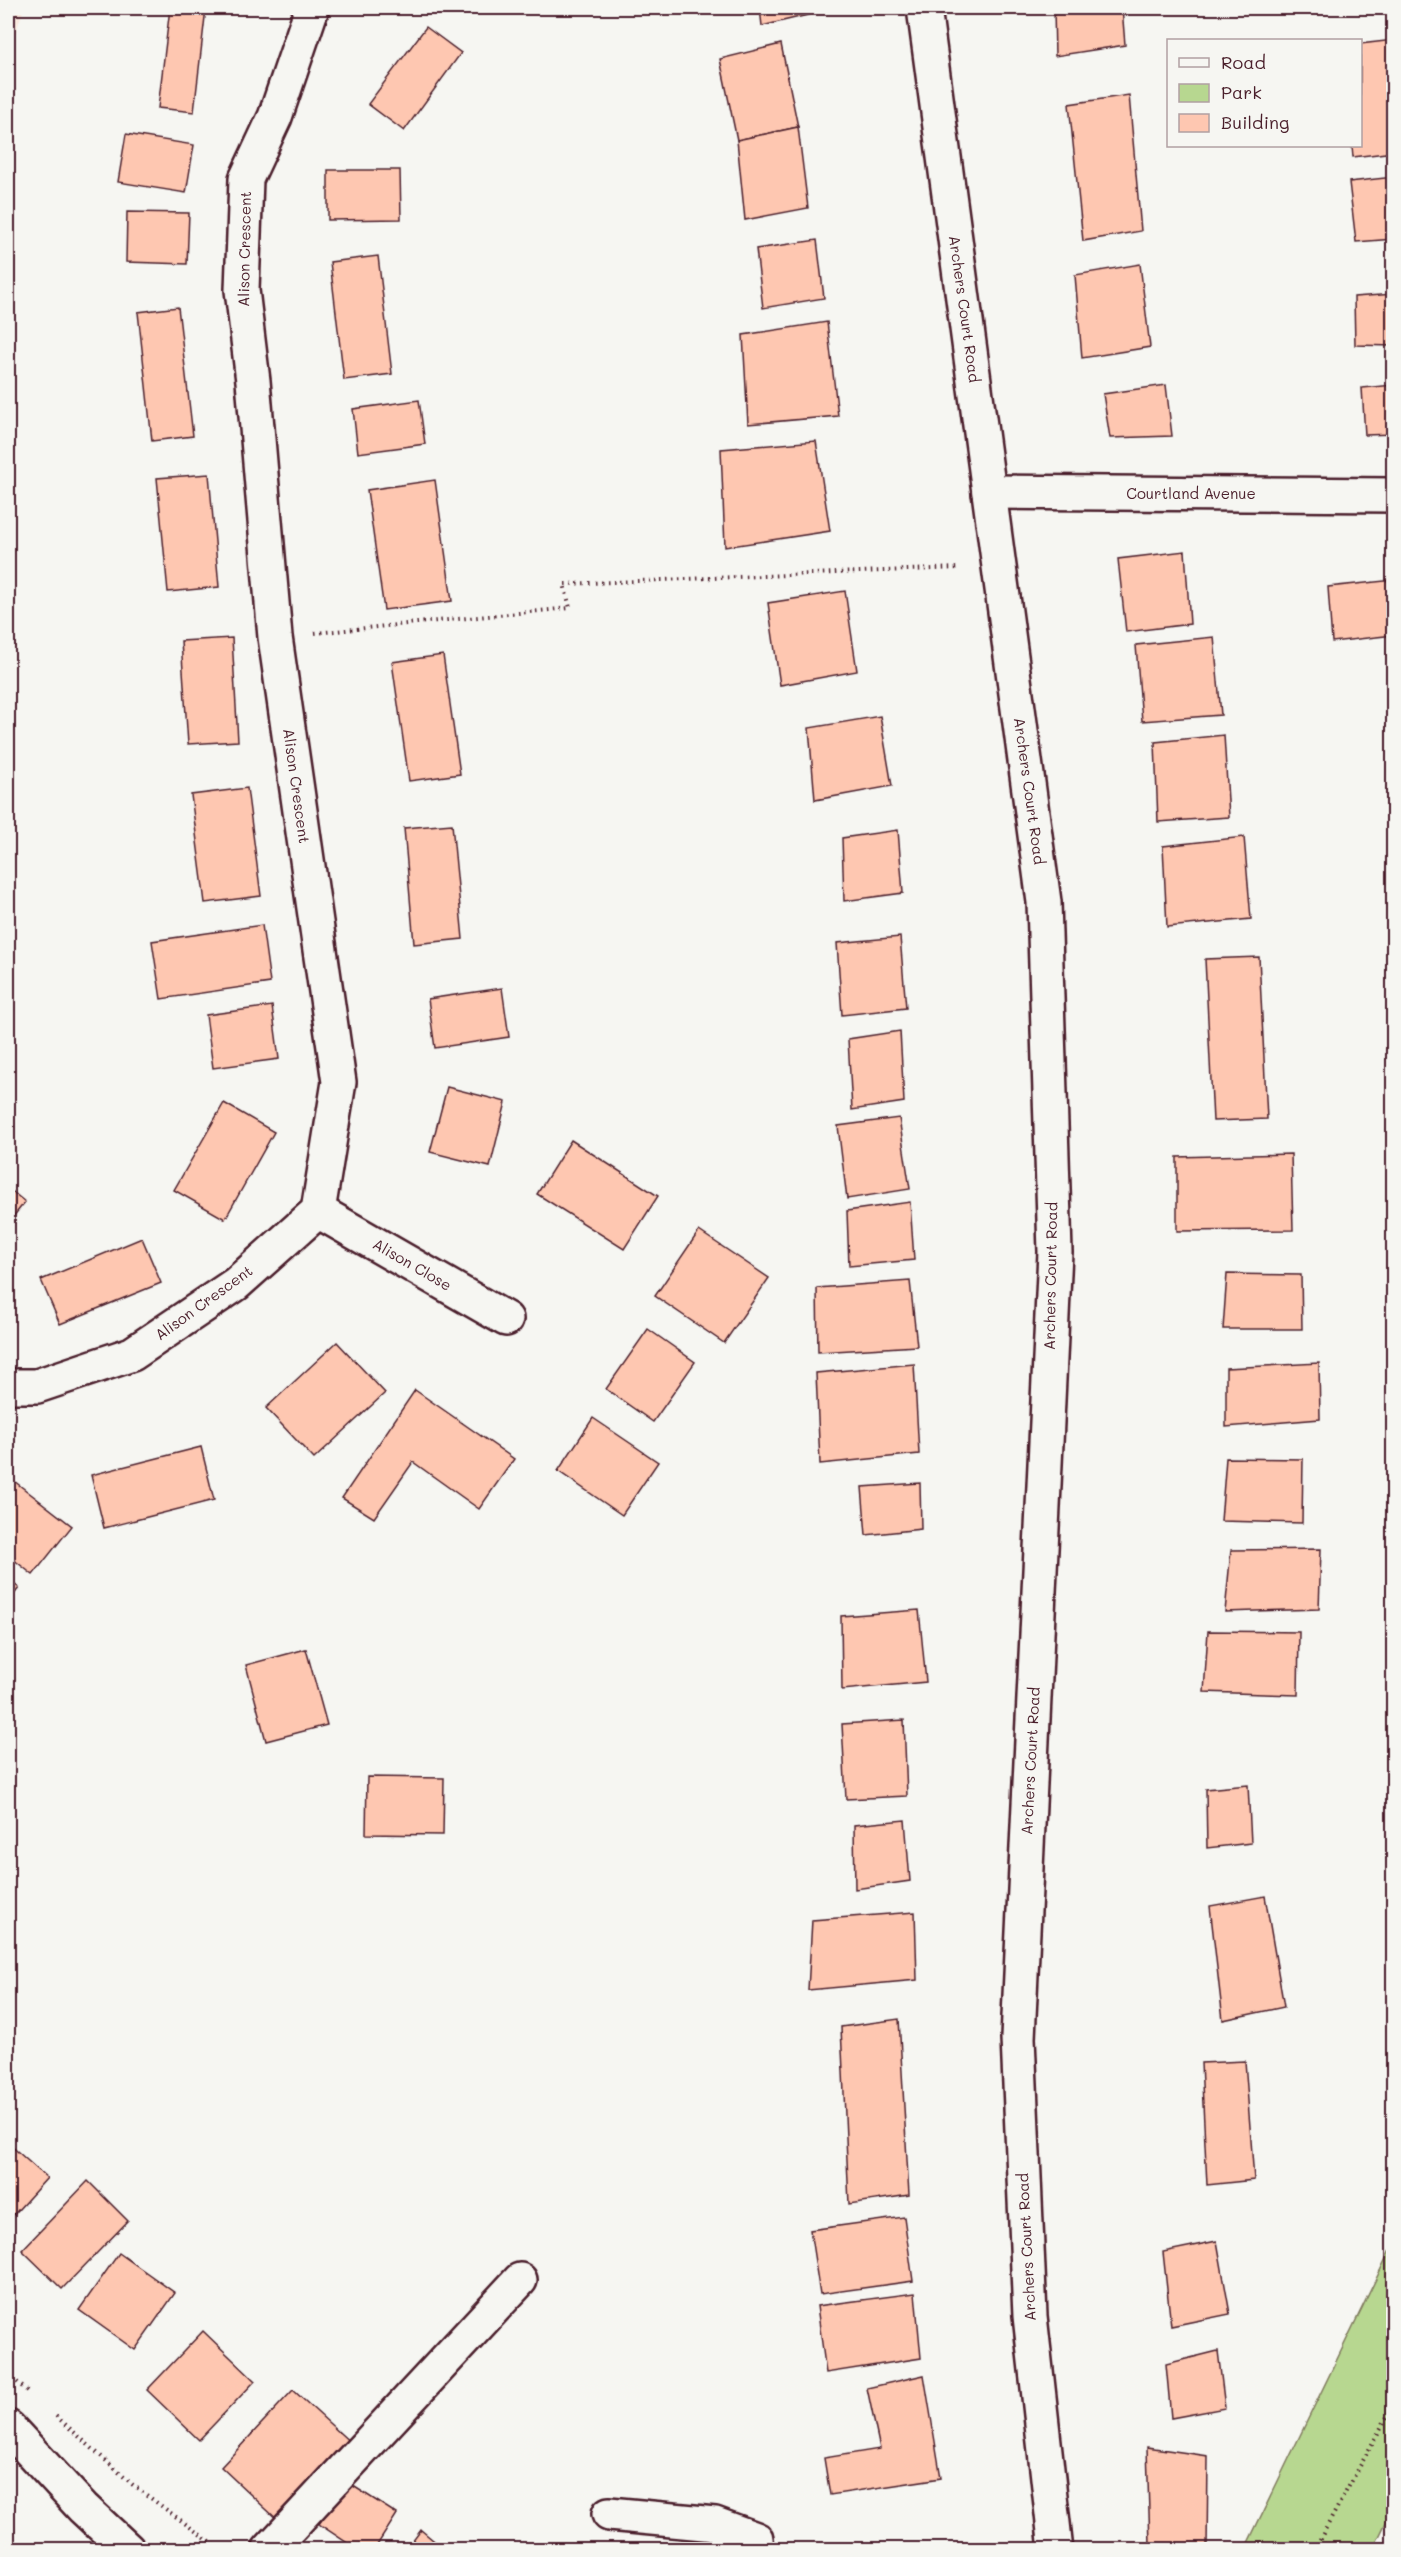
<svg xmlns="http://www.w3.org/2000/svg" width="1401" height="2557" font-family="Mali,sans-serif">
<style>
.built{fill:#f8e8de}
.green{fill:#b7d790;stroke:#807b5e;stroke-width:1.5}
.building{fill:#fec7b1;stroke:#4a1f2b;stroke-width:1.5}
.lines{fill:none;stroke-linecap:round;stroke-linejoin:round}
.minor-casing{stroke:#4a1f2b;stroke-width:38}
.path{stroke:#4a1f2b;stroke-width:4;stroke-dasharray:1.5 4.5;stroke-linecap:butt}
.minor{stroke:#f6f6f2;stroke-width:33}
.labels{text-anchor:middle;stroke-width:4.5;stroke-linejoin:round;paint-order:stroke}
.street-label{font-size:15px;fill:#4a1f2b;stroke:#f6f6f2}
</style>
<rect width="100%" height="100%" fill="#f6f6f2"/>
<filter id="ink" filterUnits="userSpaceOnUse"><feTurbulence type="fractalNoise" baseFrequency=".0167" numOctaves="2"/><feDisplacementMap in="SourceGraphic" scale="12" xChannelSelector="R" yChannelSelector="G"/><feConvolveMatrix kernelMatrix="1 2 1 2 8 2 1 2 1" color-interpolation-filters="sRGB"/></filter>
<g filter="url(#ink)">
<!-- built -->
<polygon class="built" points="8,8 24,8 8,54"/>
<!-- green -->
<polygon class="green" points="1393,2244 1393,2508 1373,2549 1245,2549"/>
<!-- building -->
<g class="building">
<polygon points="170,8 206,8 194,112 158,108"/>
<polygon points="760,8 837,8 762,26"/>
<polygon points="1054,8 1122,8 1125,45 1055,56"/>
<polygon points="426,27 461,53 404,131 368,104"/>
<polygon points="1394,40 1394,152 1353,157 1352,146 1360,146 1360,44"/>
<polygon points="781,44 798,127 737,140 720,59"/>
<polygon points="1129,95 1141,231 1083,241 1069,104"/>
<polygon points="798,127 808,208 745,220 737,140"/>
<polygon points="126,134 194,145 186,193 118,182"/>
<polygon points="328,170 400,170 401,219 328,220"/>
<polygon points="1394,177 1394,239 1356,242 1349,182"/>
<polygon points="127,212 189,213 187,264 126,262"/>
<polygon points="817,240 824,298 763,308 756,249"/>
<polygon points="378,256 392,374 344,380 330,262"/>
<polygon points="1140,264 1150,347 1082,358 1075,275"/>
<polygon points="1394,294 1394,346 1355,345 1354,297"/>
<polygon points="178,307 193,436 152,441 138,312"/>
<polygon points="827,322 838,416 748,424 743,335"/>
<polygon points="1166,385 1172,436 1110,438 1103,394"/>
<polygon points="1394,385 1394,434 1365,435 1362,388"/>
<polygon points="419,400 425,444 358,453 353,409"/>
<polygon points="816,441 830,531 725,547 721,449"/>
<polygon points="209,474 219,587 168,592 157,478"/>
<polygon points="435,480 452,601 384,610 367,490"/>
<polygon points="1185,551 1190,624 1126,632 1118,559"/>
<polygon points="1394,580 1394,635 1332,642 1328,587"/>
<polygon points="845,591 857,671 780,685 768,603"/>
<polygon points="1214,637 1221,715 1142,721 1136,645"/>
<polygon points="232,638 238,741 188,744 181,641"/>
<polygon points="443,655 460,774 409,781 392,662"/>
<polygon points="880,716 892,786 815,800 809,728"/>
<polygon points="1224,735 1229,817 1158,822 1155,742"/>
<polygon points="247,788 261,896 205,903 191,795"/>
<polygon points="452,824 463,939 414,944 404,828"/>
<polygon points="898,830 903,893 844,901 842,838"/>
<polygon points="1244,837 1251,919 1167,927 1163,846"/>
<polygon points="262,925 270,983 161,999 152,941"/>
<polygon points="900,937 906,1008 842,1015 837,943"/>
<polygon points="1259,957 1267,1119 1213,1121 1205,959"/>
<polygon points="502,988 509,1037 435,1048 428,999"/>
<polygon points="272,1006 279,1059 213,1068 206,1015"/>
<polygon points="900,1031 904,1102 852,1110 848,1039"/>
<polygon points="447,1087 506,1102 490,1167 430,1152"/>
<polygon points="224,1103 274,1132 225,1219 174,1190"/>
<polygon points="899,1118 910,1189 847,1199 838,1126"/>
<polygon points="571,1140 658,1196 624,1249 537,1194"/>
<polygon points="1291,1154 1293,1230 1177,1231 1177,1157"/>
<polygon points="8,1188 25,1202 8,1223"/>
<polygon points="910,1202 914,1260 849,1266 847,1211"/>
<polygon points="699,1231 769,1278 724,1343 655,1296"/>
<polygon points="142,1238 161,1283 60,1324 41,1280"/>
<polygon points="1227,1274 1301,1275 1302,1329 1223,1329"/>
<polygon points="910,1281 917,1346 818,1352 817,1288"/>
<polygon points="648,1329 695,1362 653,1422 606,1389"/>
<polygon points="337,1342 385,1393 314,1459 266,1408"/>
<polygon points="1319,1363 1320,1419 1226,1427 1226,1368"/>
<polygon points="914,1364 919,1454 820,1464 816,1373"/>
<polygon points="415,1390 514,1459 479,1509 413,1462 374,1518 342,1498"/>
<polygon points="593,1418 658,1462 622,1515 558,1471"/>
<polygon points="201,1447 214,1500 104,1528 91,1475"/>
<polygon points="1226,1458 1303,1459 1302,1523 1221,1521"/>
<polygon points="14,1481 72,1526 33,1575 8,1555 8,1490"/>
<polygon points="920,1483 921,1529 866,1535 862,1487"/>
<polygon points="1321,1549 1319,1609 1225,1612 1231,1550"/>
<polygon points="8,1579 19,1588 8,1602"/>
<polygon points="919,1610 926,1682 842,1690 841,1616"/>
<polygon points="1208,1631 1299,1632 1298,1695 1204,1692"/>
<polygon points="306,1649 327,1725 266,1741 246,1665"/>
<polygon points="904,1720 907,1796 846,1799 842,1724"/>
<polygon points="367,1777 444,1778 443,1835 366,1834"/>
<polygon points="1248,1785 1251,1843 1207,1848 1206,1789"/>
<polygon points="905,1820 910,1881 855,1889 854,1825"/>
<polygon points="1265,1896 1284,2007 1223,2020 1210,1906"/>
<polygon points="915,1912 917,1980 808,1990 812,1920"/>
<polygon points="899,2019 909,2195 849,2204 841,2027"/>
<polygon points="1245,2061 1254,2180 1207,2185 1201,2063"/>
<polygon points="8,2143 47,2178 8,2221"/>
<polygon points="88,2181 128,2221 62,2289 22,2250"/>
<polygon points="904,2217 913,2281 820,2294 810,2230"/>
<polygon points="1217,2241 1230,2314 1171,2326 1163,2252"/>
<polygon points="119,2253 175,2293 135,2350 79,2310"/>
<polygon points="915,2293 921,2358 826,2373 817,2306"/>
<polygon points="203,2331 255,2381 199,2440 147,2390"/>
<polygon points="1218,2351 1225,2408 1171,2418 1166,2364"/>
<polygon points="924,2375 941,2478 830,2495 824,2458 880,2449 867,2388"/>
<polygon points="293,2390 353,2445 281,2523 221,2467"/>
<polygon points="1147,2447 1208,2456 1207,2550 1150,2544"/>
<polygon points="347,2482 397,2514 374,2550 358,2550 319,2524"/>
<polygon points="421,2530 445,2550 406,2550"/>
</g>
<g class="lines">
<defs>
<g id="minor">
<polyline points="924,8 1044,902 1055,1252 1018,2038 1030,2316 1056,2550"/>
<polyline points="989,492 1394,495"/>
<polyline points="318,1211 506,1319"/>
<polyline points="8,1386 37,1386 132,1354 236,1284 318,1211 339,1082 275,637 253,381 242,290 246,179 275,117 312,8"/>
<polyline points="8,2427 83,2508 128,2550"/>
<polyline points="609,2514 715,2524 756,2539 757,2550"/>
<polyline points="269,2550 520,2280"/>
</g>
</defs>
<!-- minor casing -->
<use href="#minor" class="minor-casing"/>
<!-- path -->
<g class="path">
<polyline points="315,633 570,608 564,584 959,568"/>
<polyline points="8,2374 28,2392"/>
<polyline points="56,2416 133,2485 221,2550"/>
<polyline points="1314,2550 1394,2404"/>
</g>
<!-- minor -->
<use href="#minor" class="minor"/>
</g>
</g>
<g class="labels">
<!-- street labels -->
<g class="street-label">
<text transform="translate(245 249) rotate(-89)" y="5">Alison Crescent</text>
<text transform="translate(964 309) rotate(82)" y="5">Archers Court Road</text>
<text x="1191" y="499">Courtland Avenue</text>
<text transform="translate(296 786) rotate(82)" y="5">Alison Crescent</text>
<text transform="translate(1029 791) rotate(82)" y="5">Archers Court Road</text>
<text transform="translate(412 1265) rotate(30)" y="5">Alison Close</text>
<text transform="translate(1051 1276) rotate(-89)" y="5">Archers Court Road</text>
<text transform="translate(204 1303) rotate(-36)" y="5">Alison Crescent</text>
<text transform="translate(1031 1761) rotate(-87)" y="5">Archers Court Road</text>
<text transform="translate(1027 2247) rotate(-93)" y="5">Archers Court Road</text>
</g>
</g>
<!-- margin -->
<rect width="1401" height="2557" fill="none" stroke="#f6f6f2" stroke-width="30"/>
<rect x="15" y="15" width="1371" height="2527" fill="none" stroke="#4a1f2b" stroke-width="2" filter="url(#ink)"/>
<!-- legend -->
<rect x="1167" y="39" width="195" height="108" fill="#f6f6f2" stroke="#b1a0a2" stroke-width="1.5"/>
<rect x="1179" y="58" width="30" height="9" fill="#f6f6f2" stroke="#b1a0a2" stroke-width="1.5"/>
<text x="1221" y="69" font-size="18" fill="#4a1f2b">Road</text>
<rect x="1179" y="84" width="30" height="18" fill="#b7d790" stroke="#b1a0a2" stroke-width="1.5"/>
<text x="1221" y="99" font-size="18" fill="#4a1f2b">Park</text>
<rect x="1179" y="114" width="30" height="18" fill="#fec7b1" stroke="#b1a0a2" stroke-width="1.5"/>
<text x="1221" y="129" font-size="18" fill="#4a1f2b">Building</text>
</svg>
